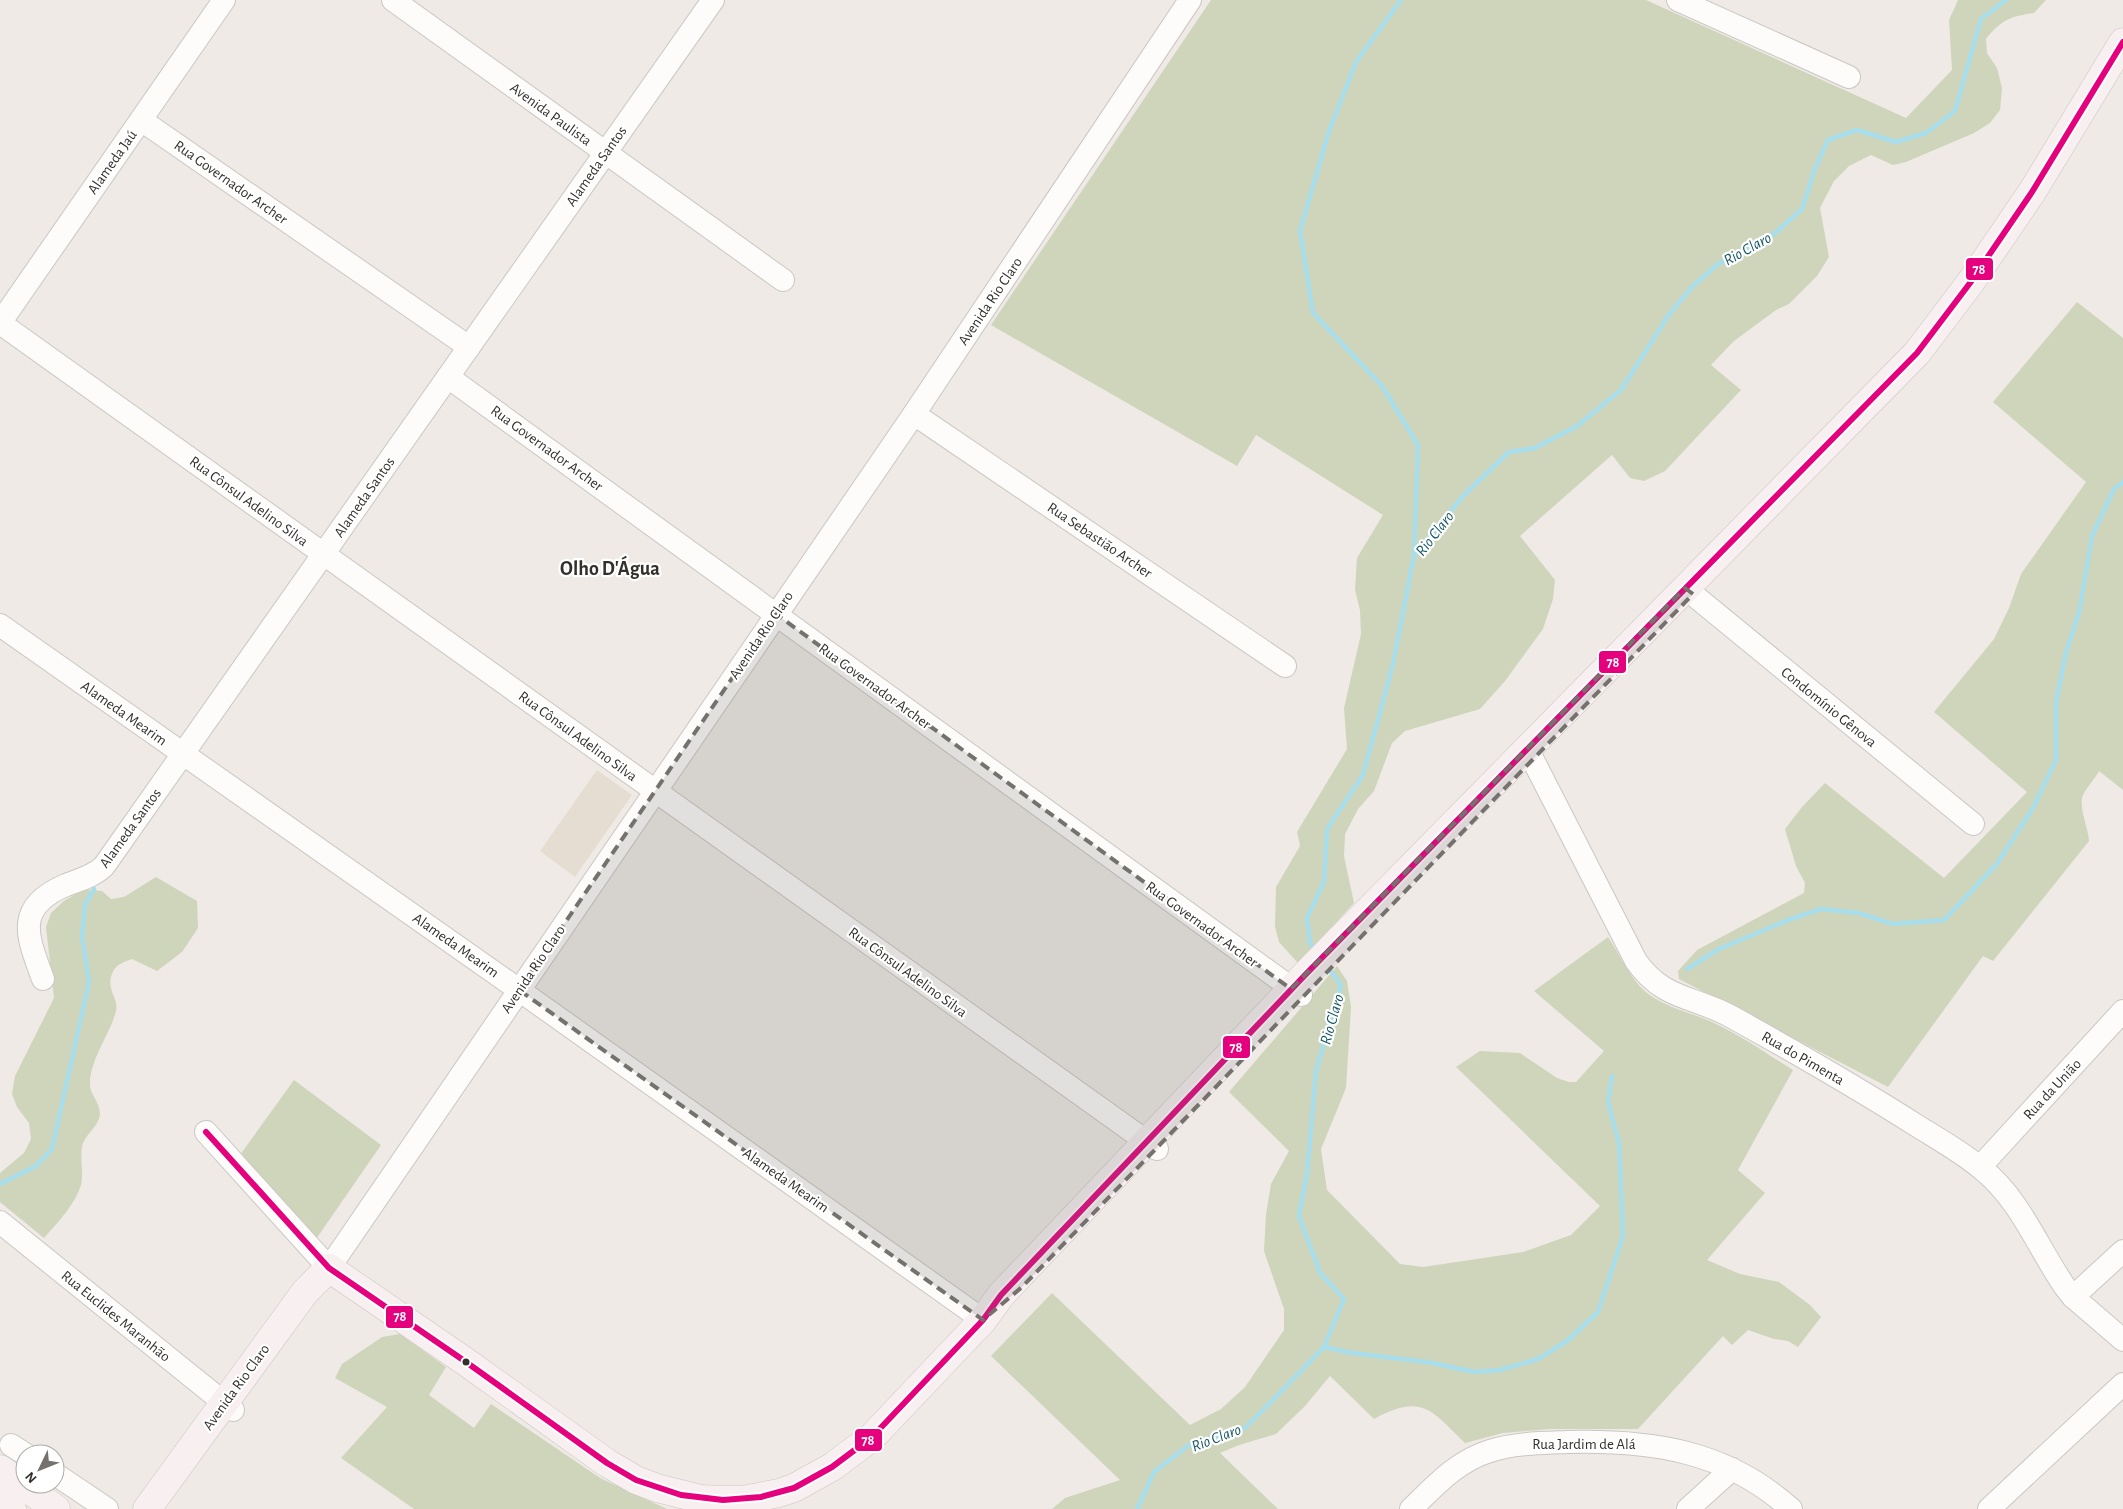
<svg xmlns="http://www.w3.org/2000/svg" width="2123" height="1509" font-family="'Alegreya Sans',sans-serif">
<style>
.built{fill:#e6ddd2}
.green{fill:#cfd5ba}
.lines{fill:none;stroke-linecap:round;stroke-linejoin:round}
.stream{stroke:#a8deeb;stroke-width:4.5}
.minor-casing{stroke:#cac7c3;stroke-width:24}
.major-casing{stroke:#c9c6c3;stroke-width:29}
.minor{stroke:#fdfcfb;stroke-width:22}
.major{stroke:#f7eff0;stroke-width:28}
.bus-1-casing{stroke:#fff;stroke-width:10}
.bus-1{stroke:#e5007d;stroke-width:6}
.marked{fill:#75716d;fill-opacity:0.2;stroke:#75716d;stroke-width:4;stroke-dasharray:10 6;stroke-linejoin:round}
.bus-dot{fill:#33302c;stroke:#fff;stroke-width:2}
.labels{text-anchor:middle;stroke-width:4.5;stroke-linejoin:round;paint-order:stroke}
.street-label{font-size:15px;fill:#33302c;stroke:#fff}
.water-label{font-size:16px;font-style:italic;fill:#135664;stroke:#fff}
.district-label{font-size:20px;font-weight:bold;fill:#33302c;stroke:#fff}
.line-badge{stroke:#fff;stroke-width:2}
.badge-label{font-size:14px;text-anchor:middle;font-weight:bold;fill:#fff}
</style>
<rect width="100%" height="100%" fill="#efeae5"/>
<!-- built -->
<polygon class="built" points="597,770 632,795 575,877 540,851"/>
<!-- green -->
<g class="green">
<path d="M 1211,0 L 1646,0 L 1906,118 L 1952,70 L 1949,20 L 1958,0 L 2046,0 L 2034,13 C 2011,16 2001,20 1986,39 L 1987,53 L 1997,68 L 2002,88 L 2000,110 L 1990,123 L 1974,133 L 1906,162 L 1893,165 L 1871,155 L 1849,166 L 1834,181 L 1820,208 L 1829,257 L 1817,276 L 1789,304 L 1776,310 L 1734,341 L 1711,365 L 1741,390 L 1665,471 L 1644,481 L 1630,478 L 1612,455 L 1520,536 L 1555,580 L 1553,599 L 1543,629 L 1505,681 L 1480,709 L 1405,731 L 1392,743 L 1374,791 L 1358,809 L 1345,834 L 1344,856 L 1354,903 L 1298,963 L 1279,942 L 1275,927 L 1276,887 L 1300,846 L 1297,832 L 1347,749 L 1344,708 L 1361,634 L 1360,610 L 1355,590 L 1357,558 L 1383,515 L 1256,435 L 1237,466 L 991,325 Z"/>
<path d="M 2077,302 L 2123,338 L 2123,790 L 2099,771 C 2095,779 2084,790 2082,798 C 2080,811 2088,827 2089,841 L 1993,961 L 1983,956 L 1888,1087 L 1679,979 L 1678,971 L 1697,950 L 1804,893 L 1805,883 L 1796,866 L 1785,829 L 1802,807 L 1825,783 L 1944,878 L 2027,792 L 1934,712 L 1994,639 L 2009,608 L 2021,574 L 2086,482 L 1993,402 Z"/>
<path d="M 156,877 L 197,901 L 198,928 L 182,952 L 157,971 L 132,959 C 123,962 115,965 112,974 C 106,990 119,999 116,1011 C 110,1035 89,1060 90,1086 C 91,1095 100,1103 100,1114 C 99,1126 87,1133 83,1143 C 79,1156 84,1172 81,1185 C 75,1205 57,1223 44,1238 L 0,1202 L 0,1173 L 24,1153 L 31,1139 L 29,1123 L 17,1107 L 12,1094 L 15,1076 L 54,998 L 46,927 L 51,913 L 64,901 L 84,889 L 102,891 L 111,899 L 124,897 Z"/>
<path d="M 1608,937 C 1618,952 1626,969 1637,983 C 1655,1006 1689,1011 1714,1023 C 1742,1036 1767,1054 1793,1070 L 1738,1170 L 1765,1193 L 1707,1260 L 1740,1274 L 1779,1282 L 1810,1305 L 1821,1317 L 1798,1347 L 1788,1341 L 1774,1339 L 1748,1330 L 1732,1345 L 1723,1336 L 1638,1429 L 1550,1429 L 1503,1433 L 1465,1443 C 1431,1410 1422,1393 1374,1419 L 1330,1376 L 1305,1406 L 1276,1434 L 1239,1445 L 1220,1453 L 1278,1509 L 1052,1509 L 1065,1498 L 1120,1480 L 991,1356 L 1052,1293 L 1190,1425 L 1221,1409 L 1245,1387 L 1284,1330 L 1284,1309 L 1264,1251 L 1266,1214 L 1271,1184 L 1289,1151 L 1229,1092 L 1337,966 L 1347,981 L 1351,1007 L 1346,1088 L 1321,1149 L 1327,1190 L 1400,1264 L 1423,1267 L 1523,1252 L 1571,1235 L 1600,1206 L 1456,1067 L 1480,1051 L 1520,1053 L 1557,1078 L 1569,1082 L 1576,1082 L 1604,1051 L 1534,991 Z"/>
<polygon points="294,1080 381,1145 314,1242 240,1155"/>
<polygon points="400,1334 446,1367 429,1395 474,1428 491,1404 600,1478 667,1509 414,1509 341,1458 387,1407 335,1378 342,1364 382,1337"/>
</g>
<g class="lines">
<!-- stream -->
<g class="stream">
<polyline points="1401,0 1356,62 1329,131 1300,231 1313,313 1382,386 1418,445 1414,555"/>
<polyline points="1316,952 1310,943 1307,918 1324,882 1327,829 1363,775 1393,664 1414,555 1465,494 1509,452 1535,448 1577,426 1621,390 1670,313 1693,286 1718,264 1774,234 1802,209 1814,171 1828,140 1857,130 1896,142 1926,133 1955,111 1981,19 2006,0"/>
<polyline points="1687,969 1719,949 1788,920 1821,909 1858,913 1893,924 1944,920 1996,865 2033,808 2056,760 2056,702 2066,652 2079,613 2092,536 2114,489 2123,482"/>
<polyline points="0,1184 36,1166 52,1149 89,982 82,936 85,904 94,889"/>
<polyline points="1324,1347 1352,1353 1427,1362 1475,1372 1500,1370 1538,1359 1567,1341 1598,1312 1623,1236 1619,1143 1608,1103 1612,1076"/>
<polyline points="1137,1509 1154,1472 1189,1445 1245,1428 1269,1404 1324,1347 1344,1299 1320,1273 1299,1216 1307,1173 1316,1071 1341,985 1327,966"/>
</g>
<defs>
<g id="minor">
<polyline points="393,0 783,280"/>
<polyline points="1678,0 1849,77"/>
<polyline points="141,120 469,347"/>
<polyline points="0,323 1157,1149"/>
<polyline points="0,323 224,0"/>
<polyline points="448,377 1301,995"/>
<polyline points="914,414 1285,666"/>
<polyline points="1685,588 1973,824"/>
<polyline points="0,625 519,990 983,1320"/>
<path d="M 1525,749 L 1532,758 L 1636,961 C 1663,1000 1694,996 1732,1017 C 1795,1052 1858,1088 1919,1127 C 1940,1140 1963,1153 1982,1169 C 2020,1199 2038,1248 2065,1287 L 2073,1297 L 2123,1340"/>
<path d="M 43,979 C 27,936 14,907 66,885 C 79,880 94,876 104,866 L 713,0"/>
<polyline points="206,1132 329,1268 914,414 1190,0"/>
<polyline points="1980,1167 2123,1011"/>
<polyline points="0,1222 233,1410"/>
<polyline points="2073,1297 2123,1251"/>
<polyline points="11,1445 25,1454"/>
<polyline points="55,1474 107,1509"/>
<path d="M 1411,1509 C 1435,1486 1457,1461 1490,1451 C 1514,1443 1543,1443 1568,1442 C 1652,1440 1727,1451 1791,1509"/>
<polyline points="1688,1509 1732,1469"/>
<polyline points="1989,1509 2123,1384"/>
</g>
<g id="major">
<polyline points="329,1268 466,1362 607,1463 636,1480 657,1488 701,1499 723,1500 743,1500 779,1493 794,1488 832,1467 872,1437 983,1320 1001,1295 1306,974 1917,353 1970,283 2032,192 2123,42"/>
<polyline points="0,1469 56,1509"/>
<polyline points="0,1500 12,1509"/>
<polyline points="147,1509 305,1292 329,1268"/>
</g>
</defs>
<!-- minor casing -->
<use href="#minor" class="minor-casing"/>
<!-- major casing -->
<use href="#major" class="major-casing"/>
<!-- minor -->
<use href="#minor" class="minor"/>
<!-- major -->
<use href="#major" class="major"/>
<defs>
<polyline id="bus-1" points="206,1132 329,1268 466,1362 607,1463 636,1480 681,1495 723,1500 761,1497 794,1488 832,1467 872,1437 983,1320 1001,1295 1306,974 1917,353 1970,283 2032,192 2123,42"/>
</defs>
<!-- bus-1 casing -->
<use href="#bus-1" class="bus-1-casing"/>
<!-- bus-1 -->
<use href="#bus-1" class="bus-1"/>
</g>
<!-- marked area -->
<path class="marked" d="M 1685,588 L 1693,594 L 1022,1287 L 983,1320 L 519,990 L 776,614 L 1291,989 Z"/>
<!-- markers -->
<circle class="bus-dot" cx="466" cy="1362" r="4.5"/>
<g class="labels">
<!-- street labels -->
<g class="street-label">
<text transform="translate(551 114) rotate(36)" y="5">Avenida Paulista</text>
<text transform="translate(112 162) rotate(-55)" y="5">Alameda Jaú</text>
<text transform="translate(596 166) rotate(-55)" y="5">Alameda Santos</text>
<text transform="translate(231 182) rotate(35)" y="5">Rua Governador Archer</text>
<text transform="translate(990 301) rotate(-56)" y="5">Avenida Rio Claro</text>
<text transform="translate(547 448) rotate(36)" y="5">Rua Governador Archer</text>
<text transform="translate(364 497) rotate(-55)" y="5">Alameda Santos</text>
<text transform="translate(249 501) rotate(36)" y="5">Rua Cônsul Adelino Silva</text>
<text transform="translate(1100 540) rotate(34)" y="5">Rua Sebastião Archer</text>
<text transform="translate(761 635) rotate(-56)" y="5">Avenida Rio Claro</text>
<text transform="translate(875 686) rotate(36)" y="5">Rua Governador Archer</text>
<text transform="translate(1829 707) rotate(39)" y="5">Condomínio Gênova</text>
<text transform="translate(124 713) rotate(35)" y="5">Alameda Mearim</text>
<text transform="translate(578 736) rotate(36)" y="5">Rua Cônsul Adelino Silva</text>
<text transform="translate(130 828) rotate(-54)" y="5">Alameda Santos</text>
<text transform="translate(1202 924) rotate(36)" y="5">Rua Governador Archer</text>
<text transform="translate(456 945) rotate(35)" y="5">Alameda Mearim</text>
<text transform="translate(533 969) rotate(-56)" y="5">Avenida Rio Claro</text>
<text transform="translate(908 972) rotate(36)" y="5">Rua Cônsul Adelino Silva</text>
<text transform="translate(1803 1058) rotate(30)" y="5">Rua do Pimenta</text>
<text transform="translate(2052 1089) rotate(-47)" y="5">Rua da União</text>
<text transform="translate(786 1180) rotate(35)" y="5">Alameda Mearim</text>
<text transform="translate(116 1316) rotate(39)" y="5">Rua Euclides Maranhão</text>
<text transform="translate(236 1387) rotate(-54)" y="5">Avenida Rio Claro</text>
<text x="1584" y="1449">Rua Jardim de Alá</text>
</g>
<!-- water labels -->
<g class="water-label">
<text transform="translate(1747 248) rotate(-29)" y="6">Rio Claro</text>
<text transform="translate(1434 533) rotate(-52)" y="6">Rio Claro</text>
<text transform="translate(1331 1019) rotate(-74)" y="6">Rio Claro</text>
<text transform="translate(1216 1437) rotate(-21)" y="6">Rio Claro</text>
</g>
<!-- district labels -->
<g class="district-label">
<text x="610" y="575">Olho D'Água</text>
</g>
</g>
<g class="line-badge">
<rect x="1965" y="257" width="29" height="24" rx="5" fill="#e5007d"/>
<rect x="1598" y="650" width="29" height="24" rx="5" fill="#e5007d"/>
<rect x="1222" y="1035" width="29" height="24" rx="5" fill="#e5007d"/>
<rect x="385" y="1305" width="29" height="24" rx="5" fill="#e5007d"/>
<rect x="854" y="1428" width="29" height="24" rx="5" fill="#e5007d"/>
</g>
<g class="badge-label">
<text x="1979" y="274">78</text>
<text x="1613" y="667">78</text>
<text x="1236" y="1052">78</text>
<text x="400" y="1321">78</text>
<text x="868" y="1445">78</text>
</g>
<!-- north arrow -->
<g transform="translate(40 1469) rotate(227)"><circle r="24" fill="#ffffff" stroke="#adacab"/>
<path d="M0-4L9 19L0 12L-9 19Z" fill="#75716d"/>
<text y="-8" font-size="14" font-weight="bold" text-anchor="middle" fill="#33302c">N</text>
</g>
</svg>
